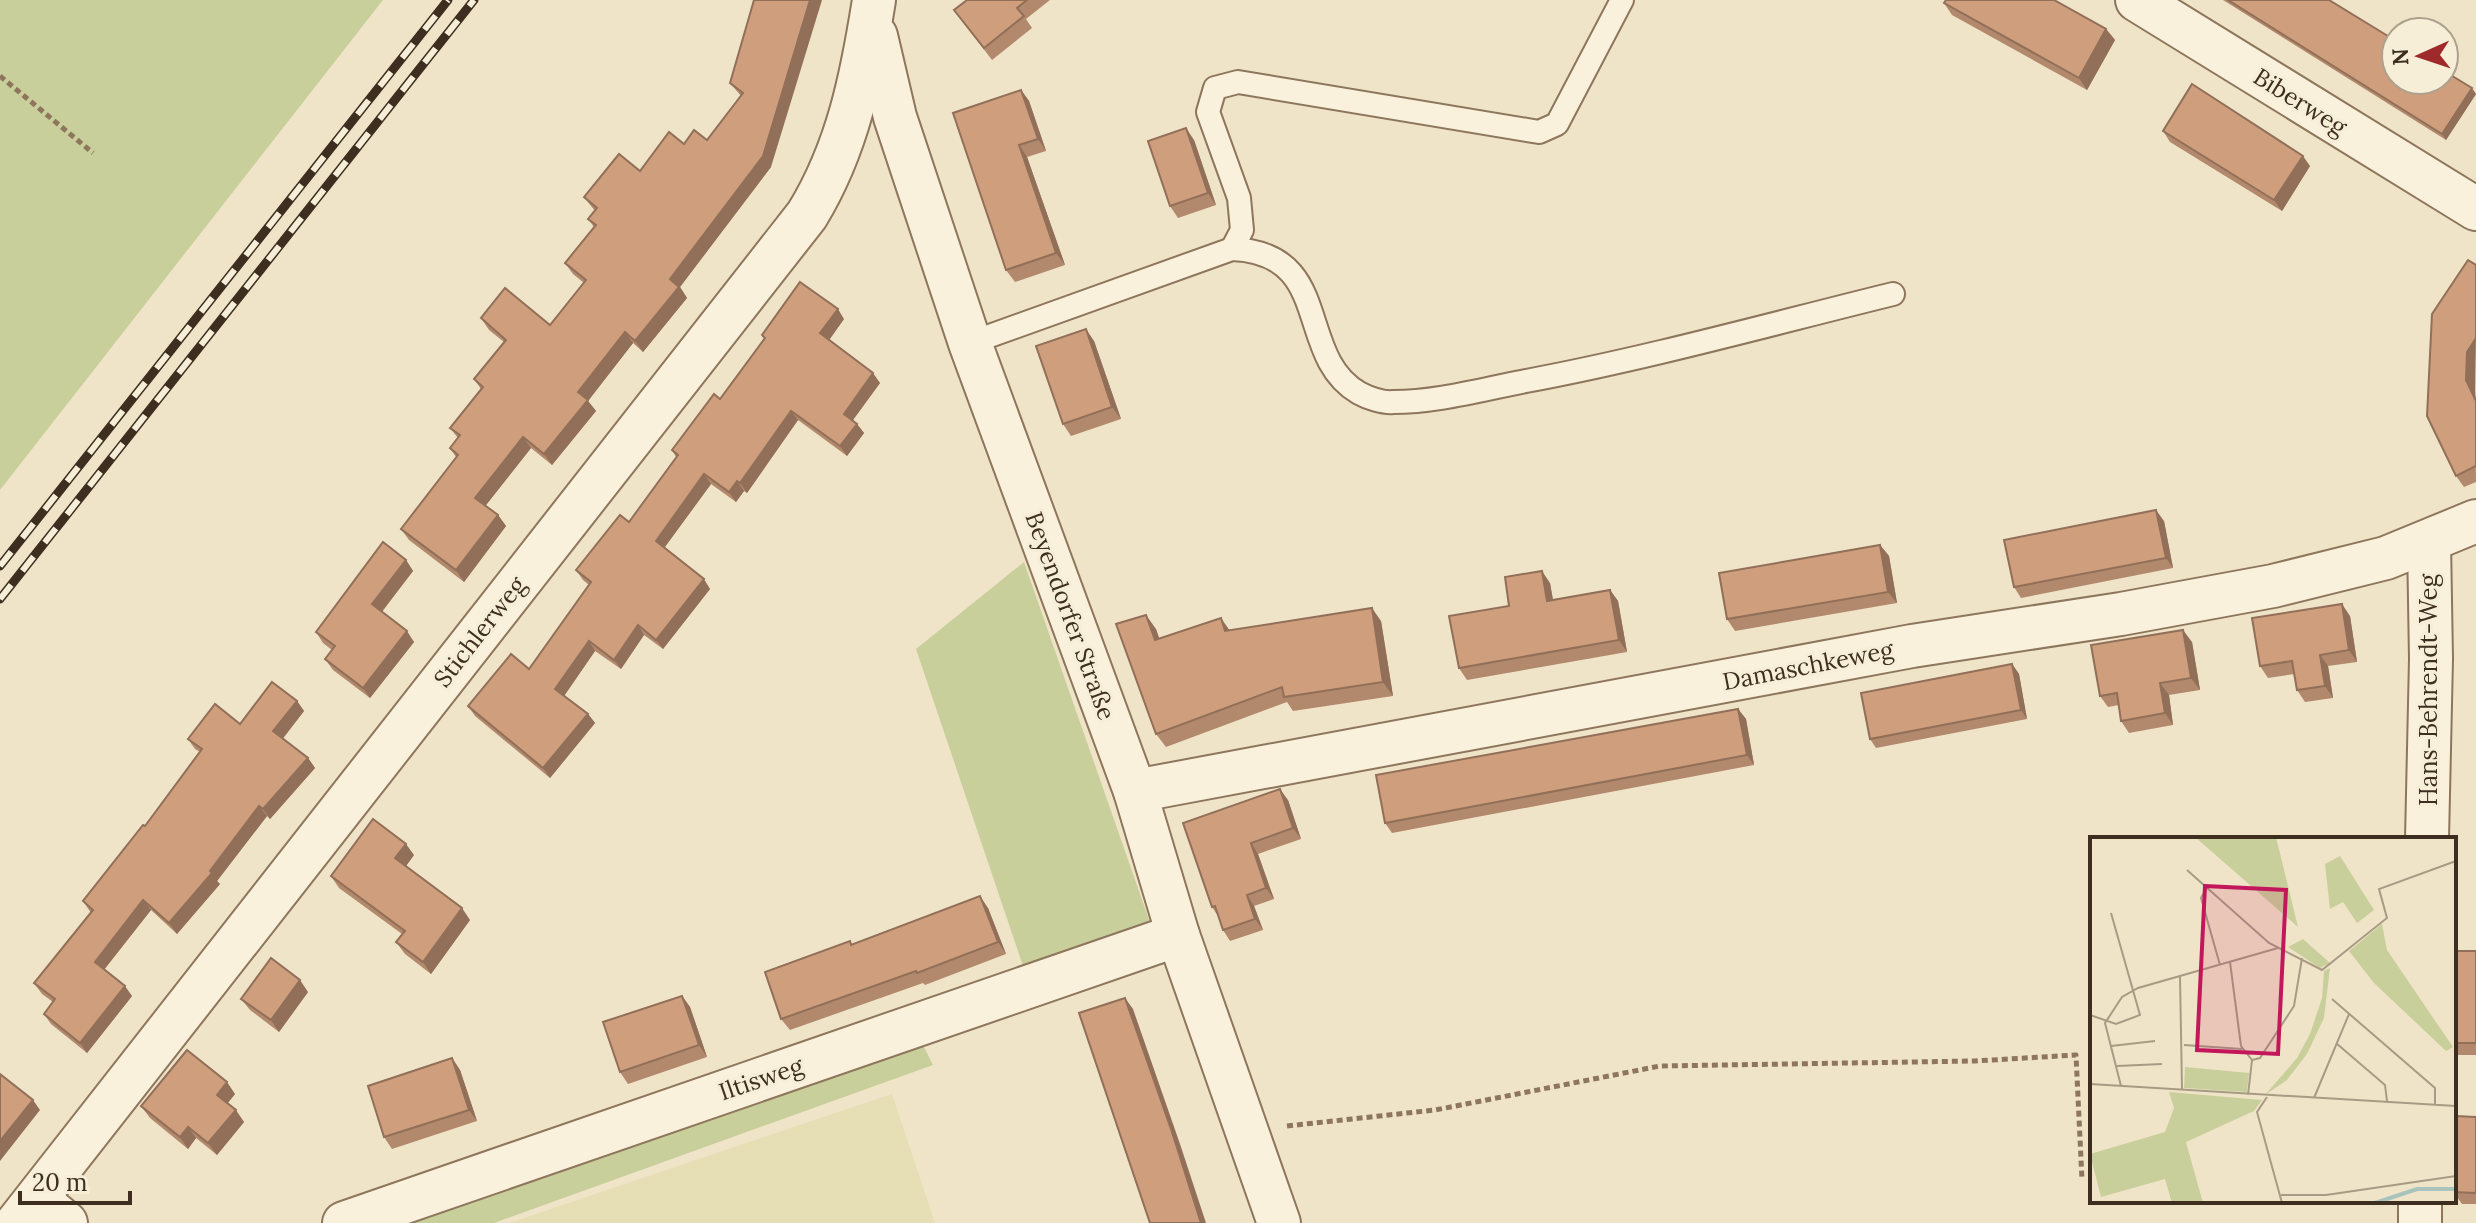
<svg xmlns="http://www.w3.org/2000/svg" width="2476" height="1223" font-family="Lora,serif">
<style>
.farmland{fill:#e6deb5}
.green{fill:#c9cf9b}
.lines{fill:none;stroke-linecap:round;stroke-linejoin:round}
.lane-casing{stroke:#8d765c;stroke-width:26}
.street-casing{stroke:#8d765c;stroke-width:46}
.path{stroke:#8d765c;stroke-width:5;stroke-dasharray:6 4;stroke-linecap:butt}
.lane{stroke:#faf1dc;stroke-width:22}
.street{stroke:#faf1dc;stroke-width:42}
.rail-casing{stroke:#3d2e20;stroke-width:9}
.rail{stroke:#f7eed8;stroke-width:6;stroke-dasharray:18;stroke-linecap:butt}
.wall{fill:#b2896c}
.shaded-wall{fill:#916f58}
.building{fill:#cf9f7d;stroke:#916f58;stroke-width:2}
.labels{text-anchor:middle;stroke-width:6;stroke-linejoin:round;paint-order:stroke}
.street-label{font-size:24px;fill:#3d2e20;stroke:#f7eed8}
.inset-river{fill:none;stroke:#a9c4bc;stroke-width:4}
.inset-road{fill:none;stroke:#a89b85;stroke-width:2}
.view{fill:#c2185b;fill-opacity:0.15;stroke:#c2185b;stroke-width:4}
.inset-edge{fill:none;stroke:#3d2e20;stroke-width:4}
</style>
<rect width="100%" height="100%" fill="#f0e4c8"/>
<!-- farmland -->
<polygon class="farmland" points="892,1094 935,1223 509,1223"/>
<!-- green -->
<g class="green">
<polygon points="0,0 383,0 0,490"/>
<polygon points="1024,562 1154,934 1026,975 916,649"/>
<polygon points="921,1041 933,1065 494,1223 392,1223"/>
</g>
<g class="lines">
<defs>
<g id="lane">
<polyline points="1232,249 1242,230 1239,198 1208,112 1215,88 1238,82 1539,132 1557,124 1622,0"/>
<path d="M 970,343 L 1232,249 C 1335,253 1294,355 1359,393 C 1368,398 1383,403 1393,402 C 1438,402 1483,389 1526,381 C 1649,358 1771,324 1893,294"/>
</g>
<g id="street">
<polyline points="2137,0 2476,209"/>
<polyline points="876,36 895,117 970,343 1135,791 1178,935 1279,1223"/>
<polyline points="1135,791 1912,646 2121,614 2273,586 2386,558 2476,521"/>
<polyline points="2427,839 2431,659 2429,542"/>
<polyline points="37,1199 66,1223"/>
<path d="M 17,1223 L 807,215 C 848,148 862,76 874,0"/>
<polyline points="344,1223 1178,935"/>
<polyline points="2420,1223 2420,1201"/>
</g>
</defs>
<!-- lane casing -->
<use href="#lane" class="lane-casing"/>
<!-- street casing -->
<use href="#street" class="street-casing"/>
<!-- path -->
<g class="path">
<polyline points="0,76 93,153"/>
<polyline points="1287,1126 1435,1110 1660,1066 1975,1061 2076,1055 2082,1180"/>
</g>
<!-- lane -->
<use href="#lane" class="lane"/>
<!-- street -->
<use href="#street" class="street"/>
<defs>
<g id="rail">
<polyline points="0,566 448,0"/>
<polyline points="0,599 474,0"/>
</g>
</defs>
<!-- rail casing -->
<use href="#rail" class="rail-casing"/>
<!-- rail -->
<use href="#rail" class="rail"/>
</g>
<!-- wall -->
<g class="wall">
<polygon points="754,0 771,167 680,287 687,298 643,352 633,343 588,401 596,411 552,465 531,448 485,506 498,515 506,526 464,582 409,540 401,529 456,457 450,448 458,438 450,428 481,389 474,379 504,342 489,330 481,318 550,325 584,283 573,274 565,263 594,227 588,219 595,211 584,197 640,171 684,144 707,140 741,96 730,83"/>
<polygon points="967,0 1050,0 1026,19 1032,28 992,60 954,10"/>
<polygon points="2223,0 2329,0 2476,94 2446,140"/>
<polygon points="1944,3 2106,29 2115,40 2087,90 1952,15"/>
<polygon points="1021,90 1029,101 1046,151 1027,157 1065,265 1015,282 1006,270"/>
<polygon points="2163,131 2310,166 2282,211 2170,142"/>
<polygon points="1194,140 1216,205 1178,218 1170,206"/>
<polygon points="844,319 829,340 880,383 853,420 857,424 864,433 847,456 798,420 747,493 744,491 736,502 711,484 664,548 710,589 663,649 644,635 621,669 595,651 564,696 588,714 595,723 550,778 475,716 468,706 529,669 589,585 583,580 576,570 629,522 676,457 672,450 720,399 764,339 762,335"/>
<polygon points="1094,341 1121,419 1071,436 1063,424"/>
<polygon points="2475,364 2476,482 2464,487 2456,476"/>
<polygon points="2164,521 2173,568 2021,598 2014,587"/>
<polygon points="1880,545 1889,556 1897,603 1735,631 1727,619"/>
<polygon points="406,560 413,571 382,612 414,642 370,698 333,670 325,659 332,650 323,643 316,632"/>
<polygon points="1550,583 1553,600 1610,590 1618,601 1627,652 1467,680 1459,668 1509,606"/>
<polygon points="2350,616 2357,662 2328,666 2333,698 2305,702 2297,690 2294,674 2268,678 2260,666"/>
<polygon points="1381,621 1393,696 1293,711 1287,702 1166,747 1156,734 1156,629 1159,638 1230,630"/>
<polygon points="2192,642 2200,690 2169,695 2173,725 2129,733 2121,721 2119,705 2108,707 2100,696"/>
<polygon points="2012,664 2019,674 2027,719 1876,748 1870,739"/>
<polygon points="297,701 304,711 283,738 308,758 315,768 270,819 267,816 217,881 220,884 177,934 151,910 104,970 132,996 87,1053 51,1024 44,1014 53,1002 42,994 34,983 91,913 83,901 145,826 200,752 195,749 188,739 240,724"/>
<polygon points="1738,709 1746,719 1754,765 1392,833 1385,823"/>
<polygon points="1288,800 1301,839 1258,854 1274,899 1254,906 1263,930 1230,941 1223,930 1218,916 1212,907 1183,823"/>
<polygon points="414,855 406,866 470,920 431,974 405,954 396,942 402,934 339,888 331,876"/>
<polygon points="988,908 1006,954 925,985 923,983 790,1030 781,1019 850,941 852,944"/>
<polygon points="2454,951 2476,951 2476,1055 2458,1055 2454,1048"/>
<polygon points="308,992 279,1032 250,1010 241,999"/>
<polygon points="682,996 690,1007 707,1057 628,1084 620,1072"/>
<polygon points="452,1058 460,1070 477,1121 392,1149 384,1137"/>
<polygon points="235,1094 228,1103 244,1122 217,1155 196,1138 188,1149 150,1118 141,1106"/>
<polygon points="2476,1117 2476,1204 2462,1204 2454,1193"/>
</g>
<!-- shaded-wall -->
<g class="shaded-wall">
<polygon points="810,0 822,0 771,167 680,287 687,298 643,352 635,341 670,279"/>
<polygon points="2106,29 2115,40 2087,90 2079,78"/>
<polygon points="2472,88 2476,94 2446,140 2442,134"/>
<polygon points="1021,90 1029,101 1046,151 1038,139"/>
<polygon points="1186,128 1194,140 1216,205 1208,193"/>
<polygon points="1019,145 1027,157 1065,265 1056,253"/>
<polygon points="2303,156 2310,166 2282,211 2274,200"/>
<polygon points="838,309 844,319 827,343 820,333"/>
<polygon points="1086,329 1094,341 1121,419 1112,407"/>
<polygon points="625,332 633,343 588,401 596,411 552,465 544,454 578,392"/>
<polygon points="2476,338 2475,392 2476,401 2466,380 2467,352"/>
<polygon points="873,373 880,383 850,424 844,414"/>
<polygon points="791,411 798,420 747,493 740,483"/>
<polygon points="857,424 864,433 847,456 840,446"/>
<polygon points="523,437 531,448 483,509 475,498"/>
<polygon points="704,474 711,484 662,551 656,541"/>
<polygon points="737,481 744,491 736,502 729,492"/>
<polygon points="2156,510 2164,521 2173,568 2166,558"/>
<polygon points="498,515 506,526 464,582 456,570"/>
<polygon points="1880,545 1889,556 1897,603 1888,592"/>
<polygon points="406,560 413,571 379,615 372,604"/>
<polygon points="1542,571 1550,583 1555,612 1547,601"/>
<polygon points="704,579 710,589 663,649 656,640"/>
<polygon points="1610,590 1618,601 1627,652 1619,640"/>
<polygon points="2342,604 2350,616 2357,662 2349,650"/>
<polygon points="1372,608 1381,621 1393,696 1383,682"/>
<polygon points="1146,615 1156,629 1164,653 1155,640"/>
<polygon points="1221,618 1230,631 1225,631"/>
<polygon points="638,625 644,635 621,669 614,660"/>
<polygon points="2183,630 2192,642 2200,690 2191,678"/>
<polygon points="407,631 414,642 370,698 363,688"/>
<polygon points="589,641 595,651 562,699 555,689"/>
<polygon points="2320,655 2328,666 2333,698 2325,686"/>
<polygon points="2012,664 2019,674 2027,719 2021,710"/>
<polygon points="2160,683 2169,695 2173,725 2165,713"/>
<polygon points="297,701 304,711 281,741 273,731"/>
<polygon points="1738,709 1746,719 1754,765 1747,755"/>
<polygon points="588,714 595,723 550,778 543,768"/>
<polygon points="308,758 315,768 270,819 263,809"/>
<polygon points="1280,789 1288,800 1301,839 1293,828"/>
<polygon points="259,806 267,816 217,881 220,884 177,934 169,923"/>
<polygon points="1251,843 1258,854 1274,899 1266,888"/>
<polygon points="406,844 414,855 403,870 395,858"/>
<polygon points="1247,895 1254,906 1263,930 1255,919"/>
<polygon points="980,896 988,908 1006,954 998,942"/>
<polygon points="143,900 151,910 102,972 95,962"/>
<polygon points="462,908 470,920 431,974 423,962"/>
<polygon points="300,980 308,992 279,1032 271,1020"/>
<polygon points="125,986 132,996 87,1053 80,1043"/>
<polygon points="682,996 690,1007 707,1057 699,1045"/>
<polygon points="1125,998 1133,1009 1180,1144 1206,1223 1201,1223"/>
<polygon points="452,1058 460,1070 477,1121 469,1110"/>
<polygon points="227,1082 235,1094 225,1106 217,1095"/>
<polygon points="33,1100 40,1110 0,1161 0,1141"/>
<polygon points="236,1110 244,1122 217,1155 208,1143"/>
<polygon points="188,1127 196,1138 188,1149 180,1137"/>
</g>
<!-- building -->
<g class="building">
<polygon points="754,0 810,0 763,156 670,279 679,287 635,341 625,332 578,392 588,400 544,454 523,437 475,498 498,515 456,570 401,529 458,455 450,448 460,435 450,428 483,387 474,379 506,340 481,318 505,288 550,325 586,280 565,263 596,225 588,219 597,208 584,197 619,154 640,171 669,132 684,144 694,130 707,140 743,93 730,83"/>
<polygon points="967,0 1027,0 1017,8 1024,16 984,48 954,10"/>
<polygon points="1946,0 2054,0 2106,29 2079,78 1944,3"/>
<polygon points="2228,0 2329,0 2396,41 2396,80 2444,80 2444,71 2472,88 2442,134"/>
<polygon points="2192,84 2303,156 2274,200 2163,131"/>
<polygon points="1021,90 1038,139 1019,145 1056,253 1006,270 953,113"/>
<polygon points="1186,128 1208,193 1170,206 1148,141"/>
<polygon points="2468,260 2476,265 2476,338 2467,352 2466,380 2476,401 2476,466 2456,476 2427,416 2432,314"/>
<polygon points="800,282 838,309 820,333 873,373 844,414 857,424 840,446 791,411 740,483 737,481 729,492 704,474 656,541 704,579 656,640 638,625 614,660 589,641 555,689 588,714 543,768 468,706 511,654 529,669 591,582 576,570 620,515 629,522 678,455 672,450 714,394 720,399 765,338 762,335"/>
<polygon points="1086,329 1112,407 1063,424 1036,346"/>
<polygon points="2156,510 2166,558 2014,587 2004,540"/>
<polygon points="383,542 406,560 372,604 407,631 363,688 325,659 335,646 316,632"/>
<polygon points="1880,545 1888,592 1727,619 1719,573"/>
<polygon points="1542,571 1547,601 1610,590 1619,640 1459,668 1449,616 1509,606 1505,577"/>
<polygon points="2342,604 2349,650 2320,655 2325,686 2297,690 2292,661 2260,666 2252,618"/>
<polygon points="1372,608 1383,682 1284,697 1282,687 1156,734 1116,624 1146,615 1155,640 1221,618 1225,631"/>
<polygon points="2183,630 2191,678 2160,683 2165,713 2121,721 2117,693 2100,696 2091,645"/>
<polygon points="2012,664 2021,710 1870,739 1861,693"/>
<polygon points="272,682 297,701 273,731 308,758 263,809 259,806 210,871 212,873 169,923 143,900 95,962 125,986 80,1043 44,1014 55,999 34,983 93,910 83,901 143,825 145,826 202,749 188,739 215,704 240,724"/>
<polygon points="1738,709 1747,755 1385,823 1376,775"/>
<polygon points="1280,789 1293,828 1251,843 1266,888 1247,895 1255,919 1223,930 1215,906 1212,907 1183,823"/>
<polygon points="373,819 406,844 395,858 462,908 423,962 396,942 405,931 331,876"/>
<polygon points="980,896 998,942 917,973 916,971 781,1019 765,972 850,941 851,945"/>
<rect x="2454" y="951" width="22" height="92"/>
<polygon points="271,958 300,980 271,1020 241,999"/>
<polygon points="682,996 699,1045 620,1072 603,1022"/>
<polygon points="1125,998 1172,1132 1201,1223 1150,1223 1079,1013"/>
<polygon points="187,1050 227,1082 217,1095 236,1110 208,1143 188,1127 180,1137 141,1106"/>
<polygon points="452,1058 469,1110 384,1137 368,1086"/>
<polygon points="0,1074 33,1100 0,1141"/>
<polygon points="2456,1116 2476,1117 2476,1193 2454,1192"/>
</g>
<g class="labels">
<!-- street labels -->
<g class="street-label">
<text transform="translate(2300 102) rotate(32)" y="8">Biberweg</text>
<text transform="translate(1070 616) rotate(70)" y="8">Beyendorfer Straße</text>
<text transform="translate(480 632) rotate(-52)" y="8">Stichlerweg</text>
<text transform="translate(1808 666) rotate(-11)" y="8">Damaschkeweg</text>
<text transform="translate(2429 690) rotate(-90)" y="8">Hans-Behrendt-Weg</text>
<text transform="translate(761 1079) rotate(-19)" y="8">Iltisweg</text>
</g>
</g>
<!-- overview -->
<g transform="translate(2090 837)">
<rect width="366" height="366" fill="#f0e4c8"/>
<path d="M 105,0 L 186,0 L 208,90 L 113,7 ZM 250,19 L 284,73 L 267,86 L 253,65 L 240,72 L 235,27 ZM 292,87 L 297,113 L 363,210 L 356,214 L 284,146 L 259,114 ZM 213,102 L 240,126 L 230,131 L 198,110 ZM 240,131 L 234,181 L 217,217 L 197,243 L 175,258 L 207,221 L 220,197 L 232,161 L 234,134 ZM 95,230 L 159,236 L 157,255 L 94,251 ZM 79,255 L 172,263 L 164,274 L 96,305 L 113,366 L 82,366 L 75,342 L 11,360 L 0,317 L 75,295 L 84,271 Z" fill="#c9cf9b"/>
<path class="inset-river" d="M 285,366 L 327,352 L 366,352"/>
<path class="inset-road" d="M 97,33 L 179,106 L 232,133 L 297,81 L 289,52 L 366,24M 117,51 L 111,61 L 130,128M 140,125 L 151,209 L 162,223M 90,139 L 92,252M 242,162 L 345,251 L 345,267M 0,178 L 26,187 L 50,178 L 21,76M 246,206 L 295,248 L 297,264M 94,208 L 152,212M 21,209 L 65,204M 162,223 L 170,221 L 204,169 L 212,121M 27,229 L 72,227M 0,247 L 366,269M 31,249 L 15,186 L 32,160 L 48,151 L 188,111M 158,258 L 162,223M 177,260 L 167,275 L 192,366M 224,261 L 259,177M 191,358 L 236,358 L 366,339"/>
<path class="view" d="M 115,49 L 196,53 L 188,217 L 107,213 Z"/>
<rect width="366" height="366" class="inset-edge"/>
</g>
<!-- north arrow -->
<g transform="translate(2420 56) rotate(267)"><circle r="38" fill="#f7eed8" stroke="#ada18e" stroke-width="2"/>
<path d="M0-6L14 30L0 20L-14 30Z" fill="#9e2a2b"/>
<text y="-12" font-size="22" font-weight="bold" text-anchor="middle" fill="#3d2e20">N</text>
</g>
<!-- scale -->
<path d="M20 1191v12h110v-12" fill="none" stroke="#3d2e20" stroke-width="4"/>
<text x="32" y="1191" font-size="24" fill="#3d2e20" stroke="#f7eed8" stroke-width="6" paint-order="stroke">20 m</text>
</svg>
